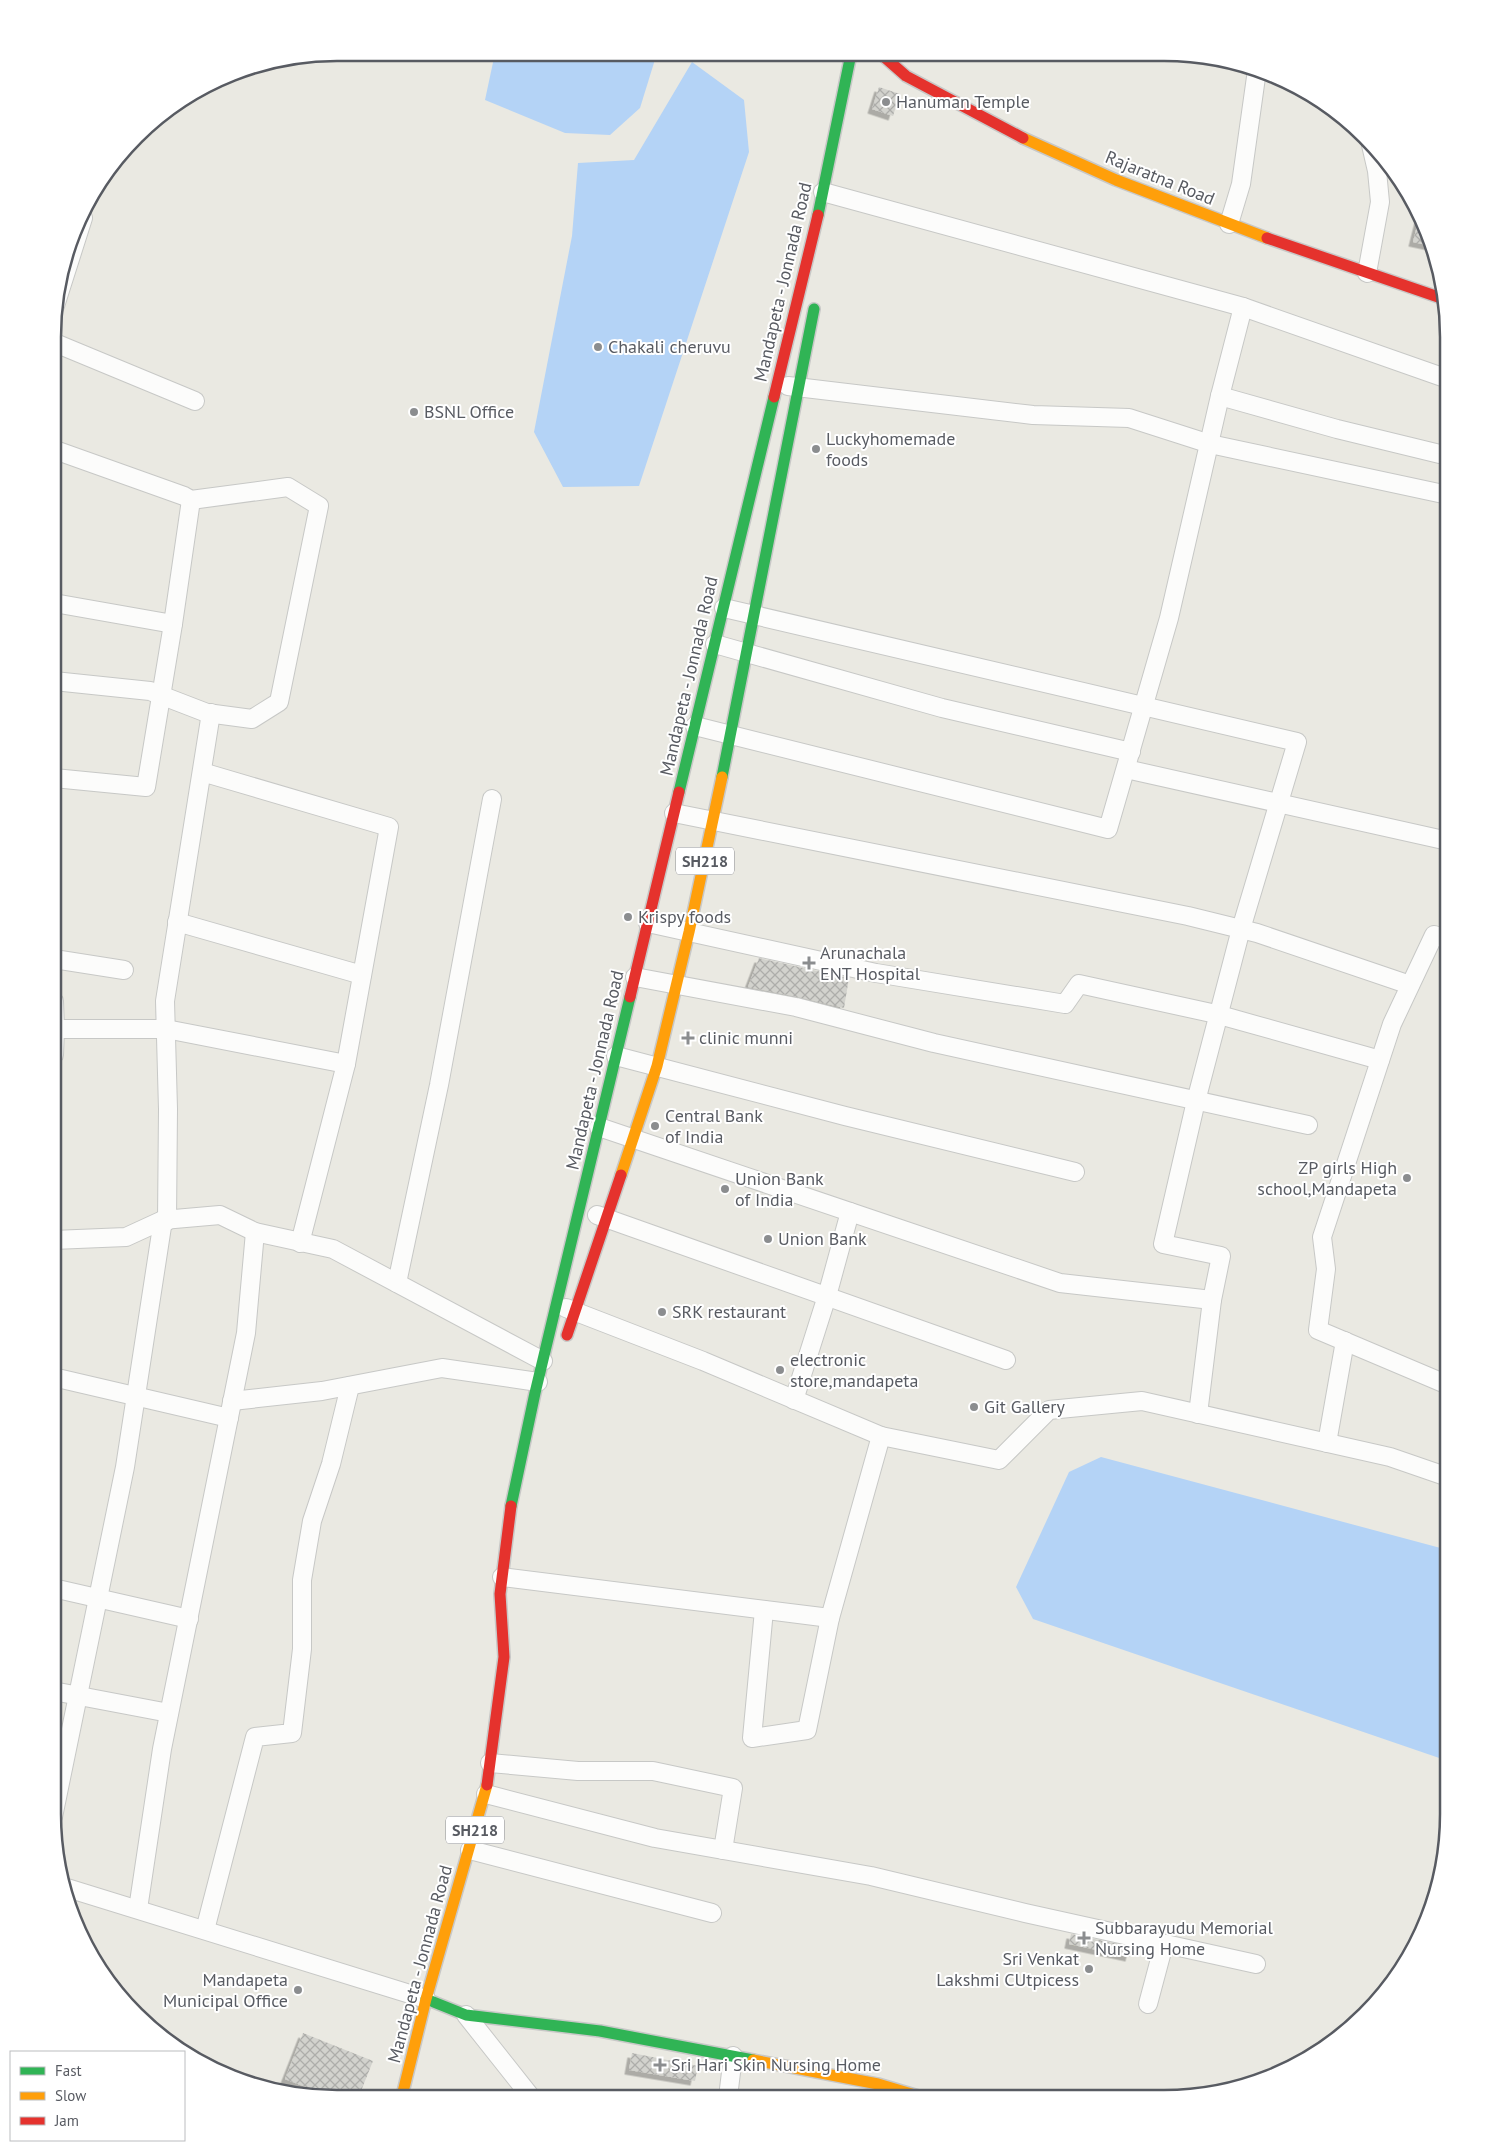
<svg xmlns="http://www.w3.org/2000/svg" width="1501" height="2151" font-family="'PT Sans',sans-serif">
<style>
.water{fill:#b4d3f6}
.building{fill:url(#building-cross-hatch);filter:url(#shadow)}
.lines{fill:none;stroke-linecap:round;stroke-linejoin:round}
.street-casing{stroke:#c7c8c6;stroke-width:20}
.fast-casing{stroke:#c8c8c7;stroke-width:14}
.slow-casing{stroke:#c8c8c7;stroke-width:14}
.jam-casing{stroke:#c8c8c7;stroke-width:14}
.street{stroke:#fcfcfb;stroke-width:18}
.fast{stroke:#30b455;stroke-width:11}
.slow{stroke:#ff9f0a;stroke-width:11}
.jam{stroke:#e5322d;stroke-width:11}
.poi-dot{fill:#8b8d8f;stroke:#fff;stroke-width:2}
.labels{text-anchor:middle;stroke-width:4;stroke-linejoin:round;paint-order:stroke}
.shield{fill:#fff;stroke:#8a8c91;stroke-width:1}
.shield-label{font-size:16px;font-weight:bold;fill:#585b62}
.poi-label{font-size:18px;fill:#585b62;stroke:#fff;text-anchor:start}
.street-label{font-size:18px;fill:#585b62;stroke:#fff}
.rim{fill:none;stroke:#585b62;stroke-width:2.5}
</style>
<defs>
<pattern id="building-cross-hatch" width="8" height="8" patternUnits="userSpaceOnUse" patternTransform="scale(1.25)"><rect width="8" height="8" fill="#d2d2cd"/><path d="M0 0l8 8M0 8l8-8" fill="none" stroke="#adadaa"/></pattern>
<filter id="shadow"><feDropShadow dx="-4.5" dy="4.5" stdDeviation="0" flood-color="#0004"/></filter>
</defs>
<rect width="100%" height="100%" fill="#eae9e2"/>
<!-- water -->
<g class="water">
<polygon points="495,53 657,53 640,108 610,135 565,133 485,100"/>
<polygon points="692,62 744,100 749,152 639,486 563,487 534,432 572,236 578,163 634,160"/>
<polygon points="1101,1457 1448,1550 1448,1761 1033,1619 1016,1587 1069,1472"/>
</g>
<!-- building -->
<g class="building">
<polygon points="879,87 900,94 893,116 872,109"/>
<polygon points="1420,214 1430,240 1432,246 1413,242"/>
<polygon points="759,958 849,978 844,1008 798,997 748,987"/>
<polygon points="1071,1934 1132,1947 1130,1957 1069,1944"/>
<polygon points="303,2033 373,2061 359,2096 329,2096 285,2079"/>
<polygon points="632,2053 698,2066 695,2081 629,2070"/>
</g>
<g class="lines">
<defs>
<g id="street">
<polyline points="1229,224 1241,184 1257,70"/>
<polyline points="1367,273 1380,202 1377,171 1371,145"/>
<polyline points="55,306 83,218"/>
<polyline points="1243,307 1448,379"/>
<polyline points="55,343 195,401"/>
<polyline points="788,386 1033,415 1129,418 1210,444 1448,495"/>
<polyline points="1220,396 1337,429 1448,456"/>
<polyline points="54,603 173,624 191,500"/>
<polyline points="724,608 1297,742 1241,929 1196,1101 1163,1244 1221,1256 1212,1300"/>
<polyline points="715,644 942,708 1131,752"/>
<polyline points="54,681 150,691 207,713 252,719 279,702 319,506 288,487 191,500 184,496 55,450"/>
<polyline points="695,726 1108,829 1169,618 1220,396 1243,307 823,192"/>
<polyline points="1126,769 1448,841"/>
<polyline points="202,772 389,827 346,1064"/>
<polyline points="54,778 146,787 173,624"/>
<polyline points="674,813 1188,916 1257,933 1410,985"/>
<polyline points="177,922 362,975"/>
<polyline points="648,923 876,973 1065,1004 1079,984 1216,1014 1380,1060"/>
<polyline points="54,959 124,970"/>
<polyline points="635,977 796,1007 934,1043 1308,1125"/>
<polyline points="54,1001 55,1029"/>
<polyline points="54,1055 55,1029 166,1029 346,1064 300,1243"/>
<polyline points="616,1056 845,1116 1075,1172"/>
<polyline points="599,1127 1060,1283 1212,1300 1198,1414"/>
<polyline points="597,1215 1006,1360"/>
<polyline points="167,1221 168,1109 165,1001 211,713"/>
<polyline points="53,1240 126,1237 163,1220 220,1215 255,1232 333,1249 543,1361"/>
<polyline points="397,1283 439,1085 492,799"/>
<polyline points="53,1377 229,1418"/>
<polyline points="1448,1385 1318,1330 1326,1269 1322,1237 1392,1024 1434,935 1448,939"/>
<polyline points="794,1400 827,1296 850,1212"/>
<polyline points="232,1401 322,1391 442,1368 538,1382"/>
<polyline points="881,1436 999,1460 1049,1410 1142,1401 1390,1457 1448,1477"/>
<polyline points="1327,1443 1345,1341"/>
<polyline points="502,1577 830,1618 881,1436 703,1361 566,1308"/>
<polyline points="53,1588 189,1619"/>
<polyline points="764,1610 752,1738 807,1730 830,1618"/>
<polyline points="53,1691 169,1713"/>
<polyline points="490,1763 578,1771 653,1771 733,1788 723,1850"/>
<polyline points="486,1794 655,1838 871,1876 1025,1913 1256,1964"/>
<polyline points="53,1817 125,1467 163,1220"/>
<polyline points="470,1850 712,1913"/>
<polyline points="64,1887 426,1999"/>
<polyline points="138,1909 162,1749 246,1333 255,1232"/>
<polyline points="205,1930 255,1737 292,1733 302,1649 302,1580 312,1521 331,1464 350,1386"/>
<polyline points="1148,2004 1164,1944"/>
<polyline points="466,2015 531,2097"/>
<polyline points="728,2097 733,2056"/>
</g>
<g id="fast">
<polyline points="818,215 851,54"/>
<polyline points="722,777 814,309"/>
<polyline points="679,792 774,397"/>
<polyline points="511,1506 535,1393 630,997"/>
<polyline points="426,1999 466,2015 600,2031 753,2060"/>
</g>
<g id="slow">
<polyline points="1023,138 1116,180 1267,238"/>
<polyline points="621,1175 657,1066 689,932 722,777"/>
<polyline points="753,2060 878,2084 925,2098"/>
<polyline points="402,2096 426,1999 487,1785"/>
</g>
<g id="jam">
<polyline points="881,54 906,76 1023,138"/>
<polyline points="1267,238 1444,299"/>
<polyline points="774,397 818,215"/>
<polyline points="630,997 679,792"/>
<polyline points="567,1335 621,1175"/>
<polyline points="487,1785 504,1657 500,1594 511,1506"/>
</g>
</defs>
<!-- street casing -->
<use href="#street" class="street-casing"/>
<!-- fast casing -->
<use href="#fast" class="fast-casing"/>
<!-- slow casing -->
<use href="#slow" class="slow-casing"/>
<!-- jam casing -->
<use href="#jam" class="jam-casing"/>
<!-- street -->
<use href="#street" class="street"/>
<!-- fast -->
<use href="#fast" class="fast"/>
<!-- slow -->
<use href="#slow" class="slow"/>
<!-- jam -->
<use href="#jam" class="jam"/>
</g>
<!-- markers -->
<g class="poi-dot">
<circle cx="886" cy="102" r="5"/>
<circle cx="598" cy="347" r="5"/>
<circle cx="414" cy="412" r="5"/>
<circle cx="816" cy="449" r="5"/>
<circle cx="628" cy="917" r="5"/>
<path d="M806.5 955.5h5v5h5v5h-5v5h-5v-5h-5v-5h5z"/>
<path d="M685.5 1030.5h5v5h5v5h-5v5h-5v-5h-5v-5h5z"/>
<circle cx="655" cy="1126" r="5"/>
<circle cx="1407" cy="1178" r="5"/>
<circle cx="725" cy="1189" r="5"/>
<circle cx="768" cy="1239" r="5"/>
<circle cx="662" cy="1312" r="5"/>
<circle cx="780" cy="1370" r="5"/>
<circle cx="974" cy="1407" r="5"/>
<path d="M1081.5 1930.5h5v5h5v5h-5v5h-5v-5h-5v-5h5z"/>
<circle cx="1089" cy="1969" r="5"/>
<circle cx="298" cy="1990" r="5"/>
<path d="M657.5 2057.5h5v5h5v5h-5v5h-5v-5h-5v-5h5z"/>
</g>
<g class="labels">
<!-- shield labels -->
<g class="shield">
<rect x="676" y="847.5" width="58" height="27" rx="4"/>
<rect x="446" y="1816.5" width="58" height="27" rx="4"/>
</g>
<g class="shield-label">
<text x="705" y="867">SH218</text>
<text x="475" y="1836">SH218</text>
</g>
<!-- poi labels -->
<g class="poi-label">
<text x="896" y="108">Hanuman Temple</text>
<text x="608" y="353">Chakali cheruvu</text>
<text x="424" y="418">BSNL Office</text>
<text x="826" y="445">Luckyhomemade<tspan x="826" dy="21">foods</tspan></text>
<text x="638" y="923">Krispy foods</text>
<text x="820" y="959">Arunachala<tspan x="820" dy="21">ENT Hospital</tspan></text>
<text x="699" y="1044">clinic munni</text>
<text x="665" y="1122">Central Bank<tspan x="665" dy="21">of India</tspan></text>
<text x="1397" y="1174" text-anchor="end">ZP girls High<tspan x="1397" dy="21">school,Mandapeta</tspan></text>
<text x="735" y="1185">Union Bank<tspan x="735" dy="21">of India</tspan></text>
<text x="778" y="1245">Union Bank</text>
<text x="672" y="1318">SRK restaurant</text>
<text x="790" y="1366">electronic<tspan x="790" dy="21">store,mandapeta</tspan></text>
<text x="984" y="1413">Git Gallery</text>
<text x="1095" y="1934">Subbarayudu Memorial<tspan x="1095" dy="21">Nursing Home</tspan></text>
<text x="1079" y="1965" text-anchor="end">Sri Venkat<tspan x="1079" dy="21">Lakshmi CUtpicess</tspan></text>
<text x="288" y="1986" text-anchor="end">Mandapeta<tspan x="288" dy="21">Municipal Office</tspan></text>
<text x="671" y="2071">Sri Hari Skin Nursing Home</text>
</g>
<!-- street labels -->
<g class="street-label">
<text transform="translate(1160 178) rotate(22)" y="6">Rajaratna Road</text>
<text transform="translate(783 282) rotate(-77)" y="6">Mandapeta - Jonnada Road</text>
<text transform="translate(689 676) rotate(-77)" y="6">Mandapeta - Jonnada Road</text>
<text transform="translate(595 1070) rotate(-77)" y="6">Mandapeta - Jonnada Road</text>
<text transform="translate(420 1964) rotate(-75)" y="6">Mandapeta - Jonnada Road</text>
</g>
</g>
<!-- crop -->
<path d="M0 0H1501V2151H0ZM337 61H1164A276 276 0 0 1 1440 337V1814A276 276 0 0 1 1164 2090H337A276 276 0 0 1 61 1814V337A276 276 0 0 1 337 61Z" fill="#fff" fill-rule="evenodd"/>
<path class="rim" d="M337 61H1164A276 276 0 0 1 1440 337V1814A276 276 0 0 1 1164 2090H337A276 276 0 0 1 61 1814V337A276 276 0 0 1 337 61Z"/>
<!-- legend -->
<rect x="10" y="2051" width="175" height="90" fill="#ffffff" stroke="#bcbdc0"/>
<rect x="20" y="2067" width="25" height="8" fill="#30b455" stroke="#bcbdc0"/>
<text x="55" y="2076" font-size="15" fill="#585b62">Fast</text>
<rect x="20" y="2092" width="25" height="8" fill="#ff9f0a" stroke="#bcbdc0"/>
<text x="55" y="2101" font-size="15" fill="#585b62">Slow</text>
<rect x="20" y="2117" width="25" height="8" fill="#e5322d" stroke="#bcbdc0"/>
<text x="55" y="2126" font-size="15" fill="#585b62">Jam</text>
</svg>
